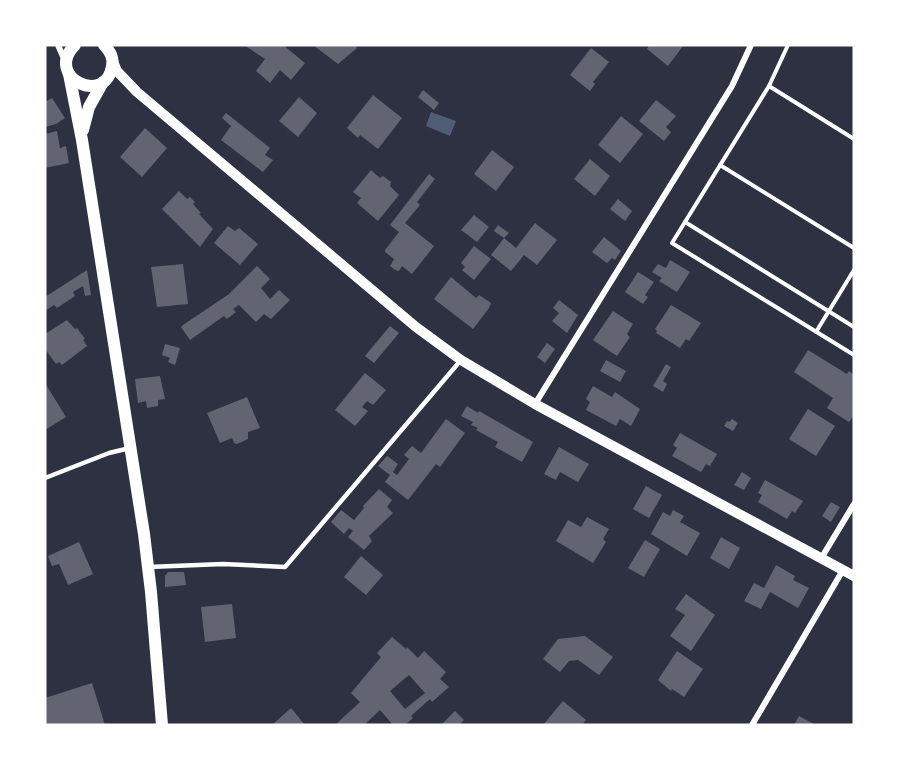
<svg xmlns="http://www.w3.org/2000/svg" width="899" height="770" font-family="Ubuntu,sans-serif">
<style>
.water{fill:#4f5d75}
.building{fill:#626471;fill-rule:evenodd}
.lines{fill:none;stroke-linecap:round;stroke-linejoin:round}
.path{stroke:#fff;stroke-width:4}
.service{stroke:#fff;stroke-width:4.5}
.minor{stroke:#fff;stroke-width:6}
.tertiary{stroke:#fff;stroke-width:10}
.secondary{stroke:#fff;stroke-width:12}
</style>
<rect width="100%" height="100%" fill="#2d3142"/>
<!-- water -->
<polygon class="water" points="431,112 456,121 450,136 426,126"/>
<!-- building -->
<g class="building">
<polygon points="244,45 283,45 305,63 291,80 280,70 270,83 256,71 265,59"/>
<polygon points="313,45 355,45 357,48 338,64"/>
<polygon points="649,45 682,45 683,46 668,66 647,49"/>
<polygon points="591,48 609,62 593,82 595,84 590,91 570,75"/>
<polygon points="423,90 439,103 434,110 418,97"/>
<polygon points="373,95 402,118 378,149 360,135 358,138 347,128"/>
<polygon points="299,97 317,113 298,137 279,121"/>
<polygon points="52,98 65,118 56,124 45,127 45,102"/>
<polygon points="656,100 676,116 666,127 671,132 664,141 639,121"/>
<polygon points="226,113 270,148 265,155 273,160 263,172 221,140 231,126 222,118"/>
<polygon points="621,116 643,134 620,163 598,145"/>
<polygon points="145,128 167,148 142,177 120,157"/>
<polygon points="57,131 60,148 66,146 69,163 45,168 45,134"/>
<polygon points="492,150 514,167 496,191 474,174"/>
<polygon points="590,159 610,176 595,196 574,179"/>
<polygon points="371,170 380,178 383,176 391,182 390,186 399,195 378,221 357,203 361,198 353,192"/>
<polygon points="429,174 435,179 417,202 420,205 405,223 434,246 412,274 402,266 399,271 395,270 390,266 394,259 385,252 385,250 399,232 390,225"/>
<polygon points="179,191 187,199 190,197 195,202 193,204 201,213 199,214 213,229 200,247 162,209"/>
<polygon points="618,199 632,211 625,221 610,209"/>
<polygon points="474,215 489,227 477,242 461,230"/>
<polygon points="535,223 557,240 537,265 524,255 511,271 491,255 504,238 494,231 498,225 509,233 504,238 516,248"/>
<polygon points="228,226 235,231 239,228 258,244 240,265 214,243"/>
<polygon points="604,237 621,251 615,260 612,258 607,263 592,252"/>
<polygon points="474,246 491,259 474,280 462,270 465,267 461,263"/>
<polygon points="670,260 690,272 677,292 659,281 662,278 652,272 658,264 666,268"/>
<polygon points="183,264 188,304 157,307 151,267"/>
<polygon points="257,266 270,279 261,288 270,299 279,290 290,300 271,319 264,314 256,322 239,305 233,309 236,312 227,319 224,316 190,340 181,327 183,325 229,294"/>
<polygon points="87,270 91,295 85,296 83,286 73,292 75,296 57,308 54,305 45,311 45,297"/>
<polygon points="638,272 654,282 645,295 648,297 643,304 625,292"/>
<polygon points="451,277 476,298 479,295 491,303 489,308 473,329 434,299"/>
<polygon points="559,300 578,315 567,333 552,321 559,313 553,308"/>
<polygon points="671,305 701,323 689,341 686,339 680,348 656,333 657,331 655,329"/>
<polygon points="613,311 633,324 627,334 630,337 617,356 593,340"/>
<polygon points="67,320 75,329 77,328 85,339 83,340 87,346 62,365 59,362 56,364 45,349 45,334"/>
<polygon points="390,326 399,333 374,363 365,356"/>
<polygon points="547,343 555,349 545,363 537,357"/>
<polygon points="165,344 180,348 175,365 168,362 170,358 162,355"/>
<polygon points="808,350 847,374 849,371 854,375 854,415 849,422 827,408 833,398 794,372"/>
<polygon points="606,360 626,371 620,382 600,371"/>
<polygon points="666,364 671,367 663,381 667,384 663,392 653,386"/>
<polygon points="365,373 386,390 373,405 367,401 362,407 368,411 355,426 335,410"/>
<polygon points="160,376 165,399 158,400 158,406 147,408 146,401 138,403 135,379"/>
<polygon points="45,383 66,417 45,430"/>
<polygon points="593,386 612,397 615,392 640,409 631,426 620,419 616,426 586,410 590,402 586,399"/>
<polygon points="247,397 260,428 248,432 248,439 237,444 234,443 232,438 220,443 207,413"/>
<polygon points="467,406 478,413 479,411 533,442 522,462 495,447 498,442 476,430 478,428 471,425 473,422 461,416"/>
<polygon points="808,409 835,426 816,456 789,439"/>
<polygon points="446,419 465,433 440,467 436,464 408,500 385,482 390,475 378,466 387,456 398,464 393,472 397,475 409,459 404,455 412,446 421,453"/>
<polygon points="732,419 738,423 733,431 724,426 727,421 729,422"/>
<polygon points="680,433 717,454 710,466 706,464 701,472 672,456 677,448 673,445"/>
<polygon points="559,447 589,464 578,482 560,472 556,480 544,474"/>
<polygon points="742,472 751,478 744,490 734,485"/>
<polygon points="765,480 803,501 795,513 792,511 787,519 758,502 762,495 758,493"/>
<polygon points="646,486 662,495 649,518 633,509"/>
<polygon points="379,489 392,500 387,507 393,513 369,536 372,541 364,550 348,537 353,531 349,528 344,534 331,522 341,510 354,520 364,508 363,506"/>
<polygon points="831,502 840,507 831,522 822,516"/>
<polygon points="673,510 684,516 680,522 700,533 687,556 651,534 663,512 670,516"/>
<polygon points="587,517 609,529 603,539 606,542 593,563 556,541 568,520 581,527"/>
<polygon points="721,537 740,548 729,569 710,558"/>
<polygon points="645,540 660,549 644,577 628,568"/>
<polygon points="79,542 93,574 68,585 59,564 52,566 48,556"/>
<polygon points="361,556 383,575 366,595 344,577"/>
<polygon points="776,565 795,576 793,580 809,588 798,608 770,592 761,609 744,601 754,583 764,588"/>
<polygon points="168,572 184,572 186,585 165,587 165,576"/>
<polygon points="686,594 715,615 691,651 670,636 685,615 675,609"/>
<polygon points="232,604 236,638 205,642 201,607"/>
<polygon points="585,636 613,657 599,675 578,660 569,661 560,672 543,659 558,639"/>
<path d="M 392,637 L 406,649 L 407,647 L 418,658 L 424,651 L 446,672 L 440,679 L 449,687 L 432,702 L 430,699 L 411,716 L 413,718 L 405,725 L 393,725 L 380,710 L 364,725 L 335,725 L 360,702 L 351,693 L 381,657 L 377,653 ZM 409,675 L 425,693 L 405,709 L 390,691 Z"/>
<polygon points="677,651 703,669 684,697 672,689 671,691 658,680"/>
<polygon points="92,683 105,725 45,725 45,698"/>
<polygon points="563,701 586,720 582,725 543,725"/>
<polygon points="291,708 305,725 272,725"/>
<polygon points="455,711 464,720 459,725 441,725"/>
<polygon points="799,716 816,725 794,725"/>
</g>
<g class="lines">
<!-- path -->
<g class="path">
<polyline points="788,45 769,86 854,139"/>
<polyline points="769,86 685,222 854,327"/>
<polyline points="720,165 854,248"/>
<polyline points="685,222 672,243 854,355"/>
<polyline points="816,332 854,270"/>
</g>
<!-- service -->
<g class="service">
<polyline points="45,478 109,453 130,448"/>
<polyline points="148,567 223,564 285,567 461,360"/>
</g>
<!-- minor -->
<g class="minor">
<polyline points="58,45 65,61"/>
<polyline points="535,404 732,86 751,45"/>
<polyline points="822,557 854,504"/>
<polyline points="752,725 843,570"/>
</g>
<!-- tertiary -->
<polyline class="tertiary" points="113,61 117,71 137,92 416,327 461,360 535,404 854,576"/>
<!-- secondary -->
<g class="secondary">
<path d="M 75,45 C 43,77 106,107 112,66 C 114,58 110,51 104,45"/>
<polyline points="69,74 82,140 144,534 151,592 162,725"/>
<polyline points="83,130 89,107 103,82"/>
</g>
</g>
<!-- border -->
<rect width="899" height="770" fill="none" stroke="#ffffff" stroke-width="93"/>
</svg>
